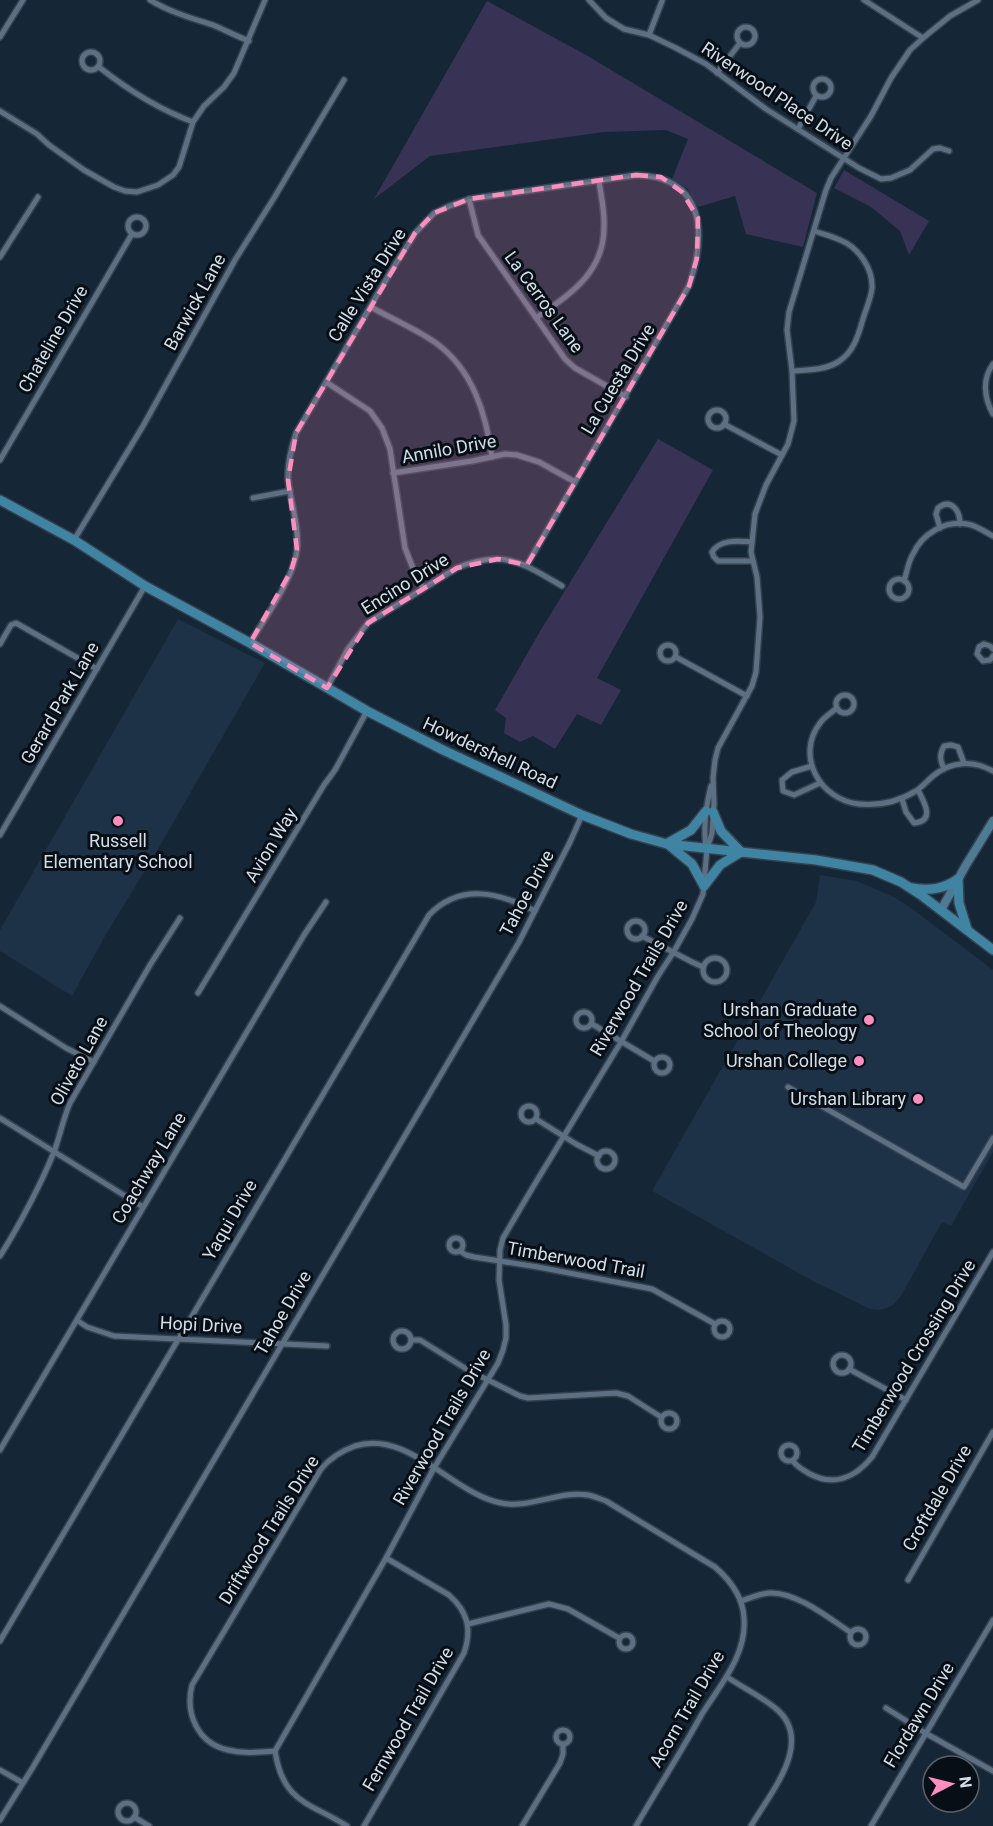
<svg xmlns="http://www.w3.org/2000/svg" width="993" height="1826" font-family="Roboto,sans-serif">
<style>
.built{fill:#1d3247}
.green{fill:#383355}
.lines{fill:none;stroke-linecap:round;stroke-linejoin:round}
.street-casing{stroke:#34404e;stroke-width:8}
.secondary-casing{stroke:#34404e;stroke-width:11}
.primary-casing{stroke:#34404e;stroke-width:12}
.street{stroke:#5d7083;stroke-width:5}
.secondary{stroke:#4e7a93;stroke-width:8}
.primary{stroke:#3f85a3;stroke-width:9}
.marked{fill:#fd8ebf;fill-opacity:0.2;stroke:#fd8ebf;stroke-width:4.5;stroke-dasharray:12 8;stroke-linejoin:round}
.poi-dot{fill:#fd8ebf;stroke:#070e15;stroke-width:2}
.labels{text-anchor:middle;stroke-width:6;stroke-linejoin:round;paint-order:stroke}
.street-label{font-size:18px;fill:#d3dee8;stroke:#070e15}
.poi-label{font-size:18px;fill:#d3dee8;stroke:#070e15;text-anchor:end}
</style>
<rect width="100%" height="100%" fill="#152636"/>
<!-- built -->
<g class="built">
<polygon points="178,619 265,663 161,844 104,938 72,996 0,951 0,930"/>
<polygon points="820,875 857,881 894,897 914,910 993,970 993,1152 951,1226 942,1222 901,1296 892,1306 880,1310 870,1309 813,1281 652,1191 816,902"/>
</g>
<!-- green -->
<g class="green">
<polygon points="487,1 586,55 817,193 803,247 746,234 735,196 698,207 687,188 672,179 688,139 666,130 604,132 430,156 374,199"/>
<polygon points="844,170 929,221 909,255 900,231 871,207 834,188"/>
<polygon points="658,439 713,470 597,678 621,690 601,725 577,714 555,749 533,736 520,742 504,733 506,718 495,710 539,633"/>
</g>
<g class="lines">
<defs>
<g id="street">
<path d="M 150,0 C 170,12 191,18 213,25 C 225,30 236,36 249,41"/>
<polyline points="589,0 606,18 624,29 649,35 676,48 706,64 766,109 859,168 881,179 891,178 910,170 933,149 940,148 949,151"/>
<polyline points="864,0 923,38"/>
<circle cx="746" cy="36" r="9"/>
<polyline points="649,35 662,1"/>
<polyline points="0,37 23,0"/>
<circle cx="91" cy="61" r="9"/>
<path d="M 99,67 C 128,90 158,109 193,122"/>
<polyline points="717,73 740,43"/>
<circle cx="822" cy="88" r="9"/>
<polyline points="0,111 37,134 49,145 84,170 114,187 125,191 137,192 158,185 173,175 179,167 193,122 204,106 224,87 234,73 265,0"/>
<polyline points="798,129 816,96"/>
<polyline points="469,199 478,235 565,359 575,368 626,397"/>
<circle cx="137" cy="226" r="9"/>
<polyline points="0,257 38,197"/>
<path d="M 371,307 C 392,319 416,329 436,343 C 473,370 486,414 492,457"/>
<path d="M 536,318 C 570,294 604,273 604,227 C 605,212 601,196 599,181"/>
<path d="M 993,364 C 982,379 984,398 993,414"/>
<path d="M 792,371 C 807,370 825,370 838,362 C 854,352 858,336 863,319 C 866,309 871,298 872,288 C 873,268 858,247 840,240 C 832,236 823,234 814,231"/>
<polyline points="326,382 370,411 382,428 390,449 405,548 414,571 423,588"/>
<circle cx="717" cy="419" r="9"/>
<polyline points="724,424 782,455"/>
<polyline points="0,460 132,234"/>
<polyline points="393,473 472,461 505,454 517,455 539,462 575,482"/>
<polyline points="253,498 290,491"/>
<path d="M 940,528 L 936,514 L 938,508 C 951,498 960,510 960,524"/>
<polyline points="74,540 143,426 235,260 274,198 344,80"/>
<path d="M 752,542 C 738,541 720,539 712,552 L 714,557 L 718,561 L 753,561"/>
<circle cx="899" cy="589" r="10"/>
<path d="M 904,581 C 907,572 908,562 913,554 C 922,534 945,520 967,524 C 976,525 985,532 993,536"/>
<path d="M 250,643 C 265,617 295,577 297,548 C 299,524 290,502 288,479 C 287,463 291,448 296,433 L 391,271 L 415,233 L 434,213 L 449,206 L 469,199 L 636,175 C 705,176 707,234 689,286 L 527,565"/>
<polyline points="0,644 11,625 16,623 97,669"/>
<circle cx="668" cy="653" r="8"/>
<polyline points="993,649 990,646 984,644 979,647 977,654 983,661 990,660 993,656"/>
<polyline points="676,657 747,696"/>
<path d="M 327,688 L 348,649 L 368,623 L 457,568 C 503,549 523,563 562,586"/>
<circle cx="845" cy="704" r="9"/>
<path d="M 837,708 C 831,713 824,717 820,723 C 795,756 820,800 859,804 C 880,806 898,802 916,791 C 922,787 927,781 933,776 C 951,761 973,760 993,771"/>
<polyline points="812,766 792,772 782,780 783,791 794,795 820,783"/>
<path d="M 944,769 C 940,760 939,755 944,746 L 951,745 L 958,747 L 964,763"/>
<path d="M 902,799 L 906,812 L 914,823 C 936,821 924,802 918,790"/>
<polyline points="0,835 145,586"/>
<path d="M 706,848 C 703,827 706,806 711,786"/>
<circle cx="636" cy="930" r="9"/>
<polyline points="642,936 692,962 703,967"/>
<circle cx="715" cy="970" r="12"/>
<polyline points="198,993 324,785 335,770 367,711"/>
<polyline points="0,1006 66,1048 94,1062"/>
<circle cx="584" cy="1020" r="8"/>
<polyline points="592,1024 654,1061"/>
<circle cx="662" cy="1065" r="8"/>
<polyline points="788,1087 964,1187 993,1138"/>
<circle cx="529" cy="1114" r="8"/>
<polyline points="0,1118 143,1207"/>
<polyline points="536,1119 576,1144 599,1156"/>
<circle cx="606" cy="1160" r="9"/>
<circle cx="456" cy="1245" r="7"/>
<polyline points="460,1251 466,1255 474,1257 538,1267 652,1289 715,1324"/>
<path d="M 0,1256 C 19,1226 41,1184 54,1152 C 60,1136 63,1119 70,1103 L 150,965 L 180,918"/>
<circle cx="722" cy="1329" r="8"/>
<polyline points="78,1321 87,1327 114,1336 327,1346"/>
<circle cx="402" cy="1340" r="9"/>
<polyline points="411,1340 420,1340 468,1370 520,1396 528,1398 616,1393 628,1396 661,1417"/>
<circle cx="842" cy="1364" r="9"/>
<polyline points="849,1369 906,1400"/>
<circle cx="669" cy="1421" r="8"/>
<circle cx="789" cy="1453" r="8"/>
<polyline points="0,1450 304,935 326,902"/>
<path d="M 793,1461 C 796,1466 802,1469 808,1473 C 833,1487 855,1478 872,1457 L 993,1252"/>
<polyline points="908,1580 993,1432"/>
<path d="M 741,1601 C 750,1598 759,1594 769,1593 C 795,1591 829,1618 850,1632"/>
<polyline points="468,1624 549,1604 568,1609 619,1638"/>
<circle cx="858" cy="1637" r="8"/>
<circle cx="626" cy="1642" r="7"/>
<path d="M 0,1641 L 429,915 C 460,883 498,892 535,911"/>
<path d="M 727,1677 C 742,1687 760,1696 774,1707 C 817,1740 770,1793 751,1826"/>
<polyline points="886,1708 927,1734 993,1771"/>
<circle cx="563" cy="1737" r="7"/>
<polyline points="275,1751 386,1558 434,1468 498,1363 503,1350 506,1338 506,1325 499,1280 500,1250 503,1238 530,1192 621,1042 658,976 673,953 692,919 703,894 707,849 712,833 714,804 713,778 715,760 718,748 752,686 756,672 760,617 757,577 751,552 755,514 766,485 788,444 794,421 792,371 787,330 789,312 826,190 831,178 871,116 891,78 910,50 923,38 950,16 978,0"/>
<path d="M 275,1751 C 260,1752 244,1754 228,1750 C 197,1743 185,1713 192,1685 L 321,1469 C 331,1457 341,1451 355,1446 C 408,1429 453,1494 501,1503 C 531,1509 559,1490 588,1495 C 594,1496 600,1499 606,1501 L 715,1567 C 730,1580 743,1598 744,1618 C 747,1655 720,1685 702,1714 C 681,1752 658,1788 636,1826"/>
<path d="M 275,1751 C 283,1803 309,1802 347,1826"/>
<polyline points="0,1770 23,1783"/>
<circle cx="127" cy="1812" r="9"/>
<polyline points="134,1817 149,1826"/>
<polyline points="0,1820 33,1767 519,942 570,842 582,815"/>
<path d="M 364,1826 L 464,1653 C 472,1629 468,1612 449,1595 L 386,1558"/>
<polyline points="522,1826 560,1763 563,1754 563,1745"/>
<polyline points="871,1826 993,1620"/>
</g>
<polyline id="secondary" points="941,910 966,865 993,821"/>
<g id="primary">
<polyline points="0,500 74,540 145,586 250,643 367,711 443,750 582,815 631,834 667,844 816,860 873,870 901,882 921,895 993,950"/>
<polyline points="713,812 721,831 741,852"/>
<polyline points="668,843 691,830 706,811"/>
<polyline points="669,845 692,864 704,886"/>
<polyline points="958,879 959,903 967,929"/>
<polyline points="704,886 720,865 741,852"/>
<path d="M 912,888 C 930,891 944,889 958,879"/>
</g>
</defs>
<!-- street casing -->
<use href="#street" class="street-casing"/>
<!-- secondary casing -->
<use href="#secondary" class="secondary-casing"/>
<!-- primary casing -->
<use href="#primary" class="primary-casing"/>
<!-- street -->
<use href="#street" class="street"/>
<!-- secondary -->
<use href="#secondary" class="secondary"/>
<!-- primary -->
<use href="#primary" class="primary"/>
</g>
<!-- marked area -->
<path class="marked" d="M 636,175 L 661,177 L 682,192 L 698,218 L 697,258 L 689,286 L 527,565 L 498,559 L 457,568 L 368,623 L 327,688 L 250,643 L 291,571 L 297,550 L 288,480 L 296,433 L 415,233 L 434,213 L 469,199 Z"/>
<!-- markers -->
<g class="poi-dot">
<circle cx="118" cy="821" r="6"/>
<circle cx="869" cy="1020" r="6"/>
<circle cx="859" cy="1061" r="6"/>
<circle cx="918" cy="1099" r="6"/>
</g>
<g class="labels">
<!-- street labels -->
<g class="street-label">
<text transform="translate(777 96) rotate(34)" y="6">Riverwood Place Drive</text>
<text transform="translate(367 285) rotate(-58)" y="6">Calle Vista Drive</text>
<text transform="translate(195 302) rotate(-61)" y="6">Barwick Lane</text>
<text transform="translate(544 302) rotate(54)" y="6">La Cerros Lane</text>
<text transform="translate(53 339) rotate(-60)" y="6">Chateline Drive</text>
<text transform="translate(618 379) rotate(-59)" y="6">La Cuesta Drive</text>
<text transform="translate(449 449) rotate(-10)" y="6">Annilo Drive</text>
<text transform="translate(405 584) rotate(-32)" y="6">Encino Drive</text>
<text transform="translate(60 703) rotate(-60)" y="6">Gerard Park Lane</text>
<text transform="translate(490 753) rotate(25)" y="6">Howdershell Road</text>
<text transform="translate(271 845) rotate(-59)" y="6">Avion Way</text>
<text transform="translate(527 893) rotate(-62)" y="6">Tahoe Drive</text>
<text transform="translate(639 978) rotate(-60)" y="6">Riverwood Trails Drive</text>
<text transform="translate(79 1061) rotate(-61)" y="6">Oliveto Lane</text>
<text transform="translate(149 1168) rotate(-59)" y="6">Coachway Lane</text>
<text transform="translate(230 1220) rotate(-60)" y="6">Yaqui Drive</text>
<text transform="translate(576 1260) rotate(10)" y="6">Timberwood Trail</text>
<text transform="translate(283 1313) rotate(-60)" y="6">Tahoe Drive</text>
<text transform="translate(201 1325) rotate(3)" y="6">Hopi Drive</text>
<text transform="translate(914 1356) rotate(-59)" y="6">Timberwood Crossing Drive</text>
<text transform="translate(442 1427) rotate(-60)" y="6">Riverwood Trails Drive</text>
<text transform="translate(937 1498) rotate(-60)" y="6">Croftdale Drive</text>
<text transform="translate(269 1530) rotate(-58)" y="6">Driftwood Trails Drive</text>
<text transform="translate(687 1709) rotate(-60)" y="6">Acorn Trail Drive</text>
<text transform="translate(919 1715) rotate(-59)" y="6">Flordawn Drive</text>
<text transform="translate(408 1719) rotate(-60)" y="6">Fernwood Trail Drive</text>
</g>
<!-- poi labels -->
<g class="poi-label">
<text x="118" y="847" text-anchor="middle">Russell<tspan x="118" dy="21">Elementary School</tspan></text>
<text x="857" y="1016">Urshan Graduate<tspan x="857" dy="21">School of Theology</tspan></text>
<text x="847" y="1067">Urshan College</text>
<text x="906" y="1105">Urshan Library</text>
</g>
</g>
<!-- north arrow -->
<g transform="translate(951 1784) rotate(83)"><circle r="28" fill="#070e15" stroke="#596169" stroke-width="1.5"/>
<path d="M0-4.5L10 22L0 15L-10 22Z" fill="#fd8ebf"/>
<text y="-9" font-size="16" font-weight="bold" text-anchor="middle" fill="#d3dee8">N</text>
</g>
</svg>
